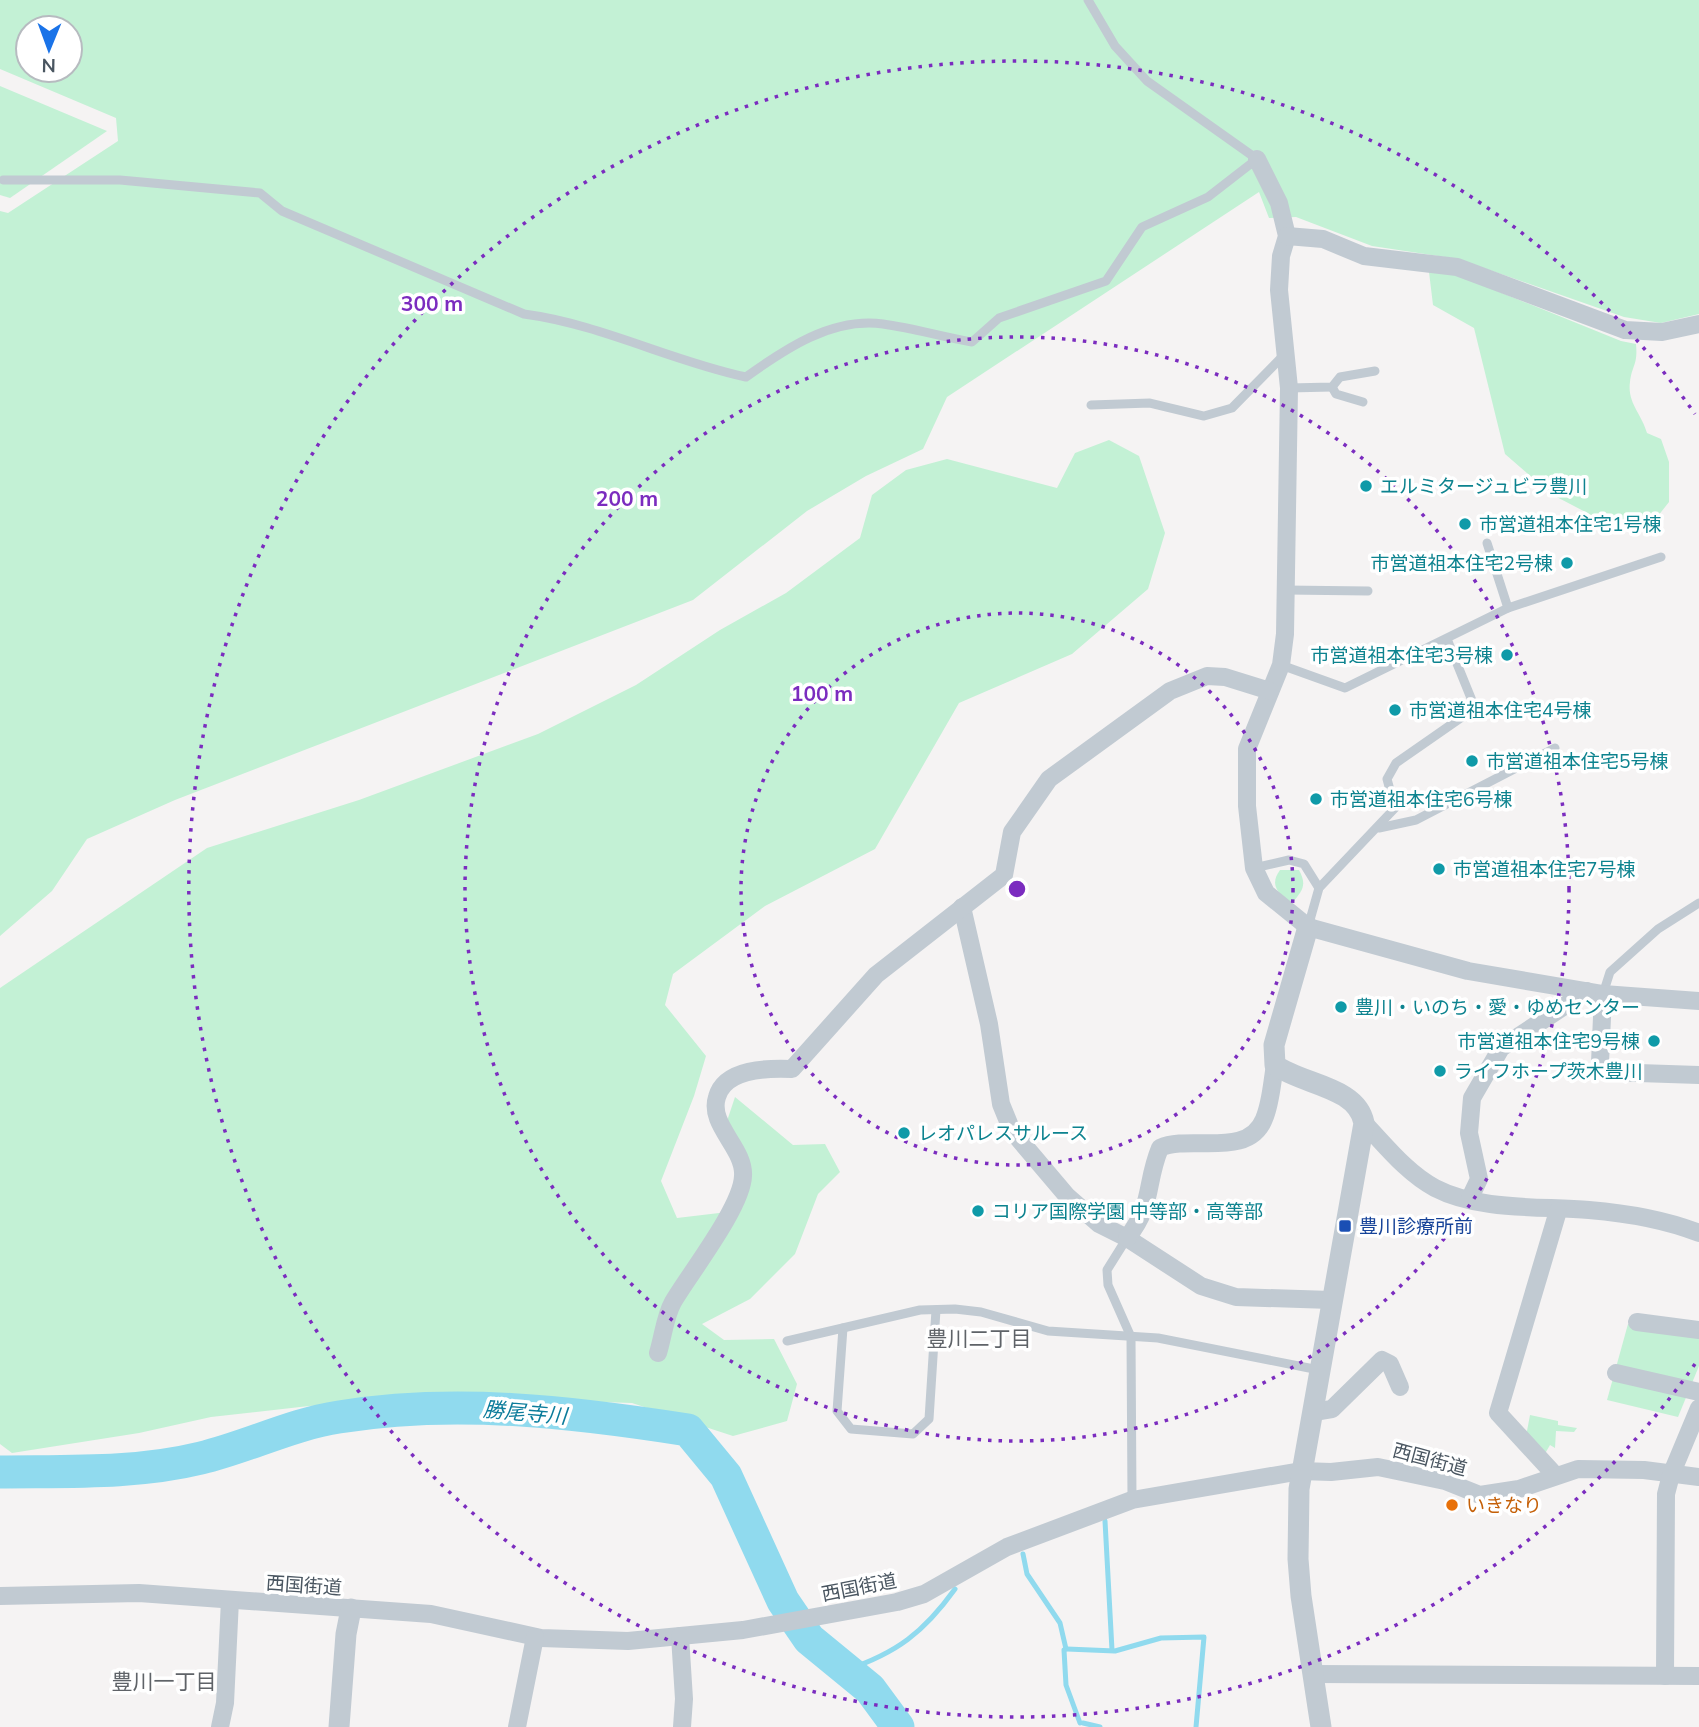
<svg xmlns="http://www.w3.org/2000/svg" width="1699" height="1727" font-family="Mulish,'Noto Sans JP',sans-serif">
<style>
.green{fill:#c3f1d5;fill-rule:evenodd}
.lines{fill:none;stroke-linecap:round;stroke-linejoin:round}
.stream{stroke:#90daee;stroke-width:5}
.river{stroke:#90daee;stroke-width:33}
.service{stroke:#c1cad2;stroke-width:9}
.minor{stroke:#c1cad2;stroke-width:18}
.tertiary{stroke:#c1cad2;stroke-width:21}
.ring{fill:none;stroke:#7b2cbf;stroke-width:3.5;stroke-dasharray:3.5 7}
.culture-dot{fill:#0f9aa8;stroke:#fff;stroke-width:2.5}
.transit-dot{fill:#1a4fb4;stroke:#fff;stroke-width:2.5}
.food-dot{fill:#e8710a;stroke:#fff;stroke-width:2.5}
.labels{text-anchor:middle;stroke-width:7;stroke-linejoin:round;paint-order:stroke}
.culture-label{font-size:19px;fill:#0d838f;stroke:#fff;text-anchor:start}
.transit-label{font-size:19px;fill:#164399;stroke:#fff;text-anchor:start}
.street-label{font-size:19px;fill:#4a5661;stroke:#fff}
.food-label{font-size:19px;fill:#c56008;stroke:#fff;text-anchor:start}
.neighbourhood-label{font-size:21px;fill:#5f6368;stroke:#fff}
.water-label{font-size:21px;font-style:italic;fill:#0c7c9b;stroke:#fff}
.centre{fill:#7b2cbf;stroke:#fff;stroke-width:3.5}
.ring-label{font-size:21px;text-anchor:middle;font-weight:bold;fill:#7b2cbf;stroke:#fff;stroke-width:7;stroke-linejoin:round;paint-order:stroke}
</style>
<rect width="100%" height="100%" fill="#f5f3f3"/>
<!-- green -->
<g class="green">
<path d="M 0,0 L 1699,0 L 1699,314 L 1661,323 L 1624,317 L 1458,259 L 1372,246 L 1296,217 L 1269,218 L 1259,192 L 947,397 L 923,449 L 866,476 L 807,511 L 693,600 L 175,800 L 87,839 L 52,891 L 0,936 L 0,211 L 8,213 L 118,141 L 116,118 L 0,69 ZM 28,28 L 70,28 L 70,70 L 28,70 Z"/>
<polygon points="0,86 107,131 10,198 0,195"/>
<path d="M 1429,272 L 1455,274 L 1621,341 L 1636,344 C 1638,365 1632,365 1630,382 C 1627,403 1642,414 1647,433 L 1661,439 L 1669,462 L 1669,502 L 1654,521 L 1595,517 L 1551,494 L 1505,454 L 1474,328 L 1433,305 Z"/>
<polygon points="1109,440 1139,456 1165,533 1148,589 1072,654 959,703 875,849 765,906 673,974 665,1005 706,1056 694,1096 661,1181 677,1218 736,1211 749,1184 722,1136 735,1097 793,1145 825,1144 840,1172 818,1194 795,1254 750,1299 702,1324 724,1340 774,1339 797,1384 787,1421 733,1436 632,1403 474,1398 309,1406 211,1417 139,1433 12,1453 0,1444 0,988 207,848 359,800 538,734 636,685 720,630 786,593 860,538 872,495 906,470 947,459 1057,488 1075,453"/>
<path d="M 1280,870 L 1299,870 C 1307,885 1303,890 1292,903 C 1278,894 1269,885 1280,870 Z"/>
<polygon points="1628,1324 1699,1337 1699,1366 1678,1417 1607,1400"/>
<polygon points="1530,1415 1558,1421 1558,1425 1577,1428 1574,1432 1556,1431 1555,1448 1550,1445 1543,1457 1512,1428 1527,1431"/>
</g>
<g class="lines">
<!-- stream -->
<g class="stream">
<polyline points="1105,1521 1112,1650"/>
<polyline points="1023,1554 1027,1574 1060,1623 1066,1649"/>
<polyline points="1067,1649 1115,1651 1161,1638 1204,1637 1196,1727"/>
<polyline points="1064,1650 1066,1685 1080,1723"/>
<path d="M 846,1670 C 897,1653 924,1632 955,1589"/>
<polyline points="1083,1723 1100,1727"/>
</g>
<!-- river -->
<path class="river" d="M 0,1472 C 67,1471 136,1474 201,1458 C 247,1447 292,1424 339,1417 C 454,1398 573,1412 688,1430 L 726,1476 L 783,1601 L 809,1639 L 870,1689 L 898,1727"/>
<!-- service -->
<g class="service">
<path d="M 3,180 L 120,180 L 260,193 L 282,211 L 524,314 C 600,324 671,361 746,377 C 785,349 832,317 883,324 C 913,328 942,337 972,342 L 999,318 L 1106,281 L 1142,227 L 1208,197 L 1257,159 L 1147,81 L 1115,46 L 1088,0"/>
<polyline points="1332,387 1336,394 1363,402"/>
<polyline points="1289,388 1332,387 1340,377 1375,371"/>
<polyline points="1091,405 1150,403 1204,416 1232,408 1284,355"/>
<polyline points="1487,543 1508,608"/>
<polyline points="1286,590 1368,591"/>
<polyline points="1281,665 1345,688 1508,608 1661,557"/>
<polyline points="1379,828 1416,820 1555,748"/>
<polyline points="1254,868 1289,860 1304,864 1319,888"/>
<polyline points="1308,927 1319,888 1395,808 1387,779 1396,763 1475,708 1447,639"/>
<polyline points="1603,994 1610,972 1658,929 1699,903"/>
<polyline points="1127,1238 1107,1270 1108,1285 1131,1337 1132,1500"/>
<polyline points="843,1328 837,1411 851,1429 913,1434 929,1419 936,1310"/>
<polyline points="787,1341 920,1310 955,1309 981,1312 1048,1331 1158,1338 1319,1370"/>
</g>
<!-- minor -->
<g class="minor">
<polyline points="1257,159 1279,203 1287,236 1281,256 1279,290 1289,388 1285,634 1281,665 1247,749 1247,806 1254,868 1266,893 1308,927 1468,971 1603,994 1699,1001"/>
<polyline points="1287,236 1323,239 1364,256 1457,267 1625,330 1662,332 1699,324"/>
<polyline points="962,907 989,1024 1001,1104 1012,1131 1067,1196 1099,1224 1127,1238 1201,1286 1236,1297 1331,1300"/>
<polyline points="1603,994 1600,1063 1608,1072 1699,1075"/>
<path d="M 1364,1123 C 1386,1146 1407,1173 1435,1188 C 1479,1211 1541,1206 1589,1210 C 1625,1213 1666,1220 1699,1233"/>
<polyline points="1470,1198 1479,1179 1469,1133 1472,1098 1501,1048 1587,991"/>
<path d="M 1127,1238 C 1154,1204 1145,1184 1160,1148 C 1190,1134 1248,1159 1264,1119 C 1271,1103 1272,1082 1275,1065"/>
<polyline points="1637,1322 1699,1330"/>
<path d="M 658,1353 C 663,1337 665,1316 673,1302 C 690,1273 742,1207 743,1176 C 745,1148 708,1125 717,1097 C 725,1068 769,1068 792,1069 L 876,975 L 1004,875 L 1012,832 L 1049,779 L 1170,691 L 1207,676 L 1225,677 L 1270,691"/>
<polyline points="1616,1373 1699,1392"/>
<polyline points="1314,1412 1332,1409 1382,1360 1390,1364 1400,1387"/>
<polyline points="1555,1475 1498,1413 1558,1211"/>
<polyline points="0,1596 139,1593 431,1614 541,1638 628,1641 743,1630 897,1602 924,1594 1007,1547 1132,1500 1301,1471 1331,1472 1378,1467 1445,1481 1480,1495 1519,1489 1578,1469 1644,1470 1699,1477"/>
<polyline points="680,1636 684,1699 682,1727"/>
<polyline points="1313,1674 1699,1676"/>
<polyline points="1665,1676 1666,1494 1671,1475 1699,1408"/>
<polyline points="220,1727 225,1703 230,1600"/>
<polyline points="517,1727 535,1637"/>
</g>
<!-- tertiary -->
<g class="tertiary">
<path d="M 1308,927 L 1274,1045 L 1275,1065 C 1302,1085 1357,1086 1364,1123 L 1299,1489 L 1298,1559 L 1301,1596 L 1321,1727"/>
<polyline points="339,1727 346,1634 351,1609"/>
</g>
</g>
<!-- distance rings -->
<g class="ring">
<circle cx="1017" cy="889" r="276"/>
<circle cx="1017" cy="889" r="552"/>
<path d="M1695 1364A828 828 0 1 1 1695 414"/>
</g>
<!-- markers -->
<g class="culture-dot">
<circle cx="1366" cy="486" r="7"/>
<circle cx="1465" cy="524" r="7"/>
<circle cx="1567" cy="563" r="7"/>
<circle cx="1507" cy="655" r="7"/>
<circle cx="1395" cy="710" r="7"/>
<circle cx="1472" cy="761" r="7"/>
<circle cx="1316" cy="799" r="7"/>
<circle cx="1439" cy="869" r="7"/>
<circle cx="1341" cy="1007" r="7"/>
<circle cx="1654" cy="1041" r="7"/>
<circle cx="1440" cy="1071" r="7"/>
<circle cx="904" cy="1133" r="7"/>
<circle cx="978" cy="1211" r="7"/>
</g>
<rect class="transit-dot" x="1338" y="1219" width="14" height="14" rx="3.5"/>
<circle class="food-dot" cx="1452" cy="1505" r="7"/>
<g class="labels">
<!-- culture labels -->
<g class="culture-label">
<text x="1380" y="493">エルミタージュビラ豊川</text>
<text x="1479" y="531">市営道祖本住宅1号棟</text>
<text x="1553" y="570" text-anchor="end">市営道祖本住宅2号棟</text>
<text x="1493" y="662" text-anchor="end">市営道祖本住宅3号棟</text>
<text x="1409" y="717">市営道祖本住宅4号棟</text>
<text x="1486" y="768">市営道祖本住宅5号棟</text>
<text x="1330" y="806">市営道祖本住宅6号棟</text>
<text x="1453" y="876">市営道祖本住宅7号棟</text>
<text x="1355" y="1014">豊川・いのち・愛・ゆめセンター</text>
<text x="1640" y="1048" text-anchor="end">市営道祖本住宅9号棟</text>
<text x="1454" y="1078">ライフホープ茨木豊川</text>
<text x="918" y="1140">レオパレスサルース</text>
<text x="992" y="1218">コリア国際学園 中等部・高等部</text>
</g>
<!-- transit labels -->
<g class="transit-label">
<text x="1359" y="1233">豊川診療所前</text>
</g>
<!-- street labels -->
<g class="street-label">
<text transform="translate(1430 1459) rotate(15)" y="7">西国街道</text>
<text transform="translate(304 1585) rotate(4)" y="7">西国街道</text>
<text transform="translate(859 1587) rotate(-11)" y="7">西国街道</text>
</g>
<!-- food labels -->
<g class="food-label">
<text x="1466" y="1512">いきなり</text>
</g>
<!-- neighbourhood labels -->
<g class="neighbourhood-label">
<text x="979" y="1346">豊川二丁目</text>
<text x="164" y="1689">豊川一丁目</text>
</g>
<!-- water labels -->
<g class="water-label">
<text transform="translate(525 1413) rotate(5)" y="7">勝尾寺川</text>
</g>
</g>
<circle cx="1017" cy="889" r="10" class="centre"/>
<g class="ring-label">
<text x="432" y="311">300 m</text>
<text x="627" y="506">200 m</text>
<text x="822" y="701">100 m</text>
</g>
<!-- north arrow -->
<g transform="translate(49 49) rotate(181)"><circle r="33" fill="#ffffff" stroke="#b7bbc0" stroke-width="2"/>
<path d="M0-5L12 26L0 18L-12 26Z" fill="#1a73e8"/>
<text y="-10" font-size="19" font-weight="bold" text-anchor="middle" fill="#4a5661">N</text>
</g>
</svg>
